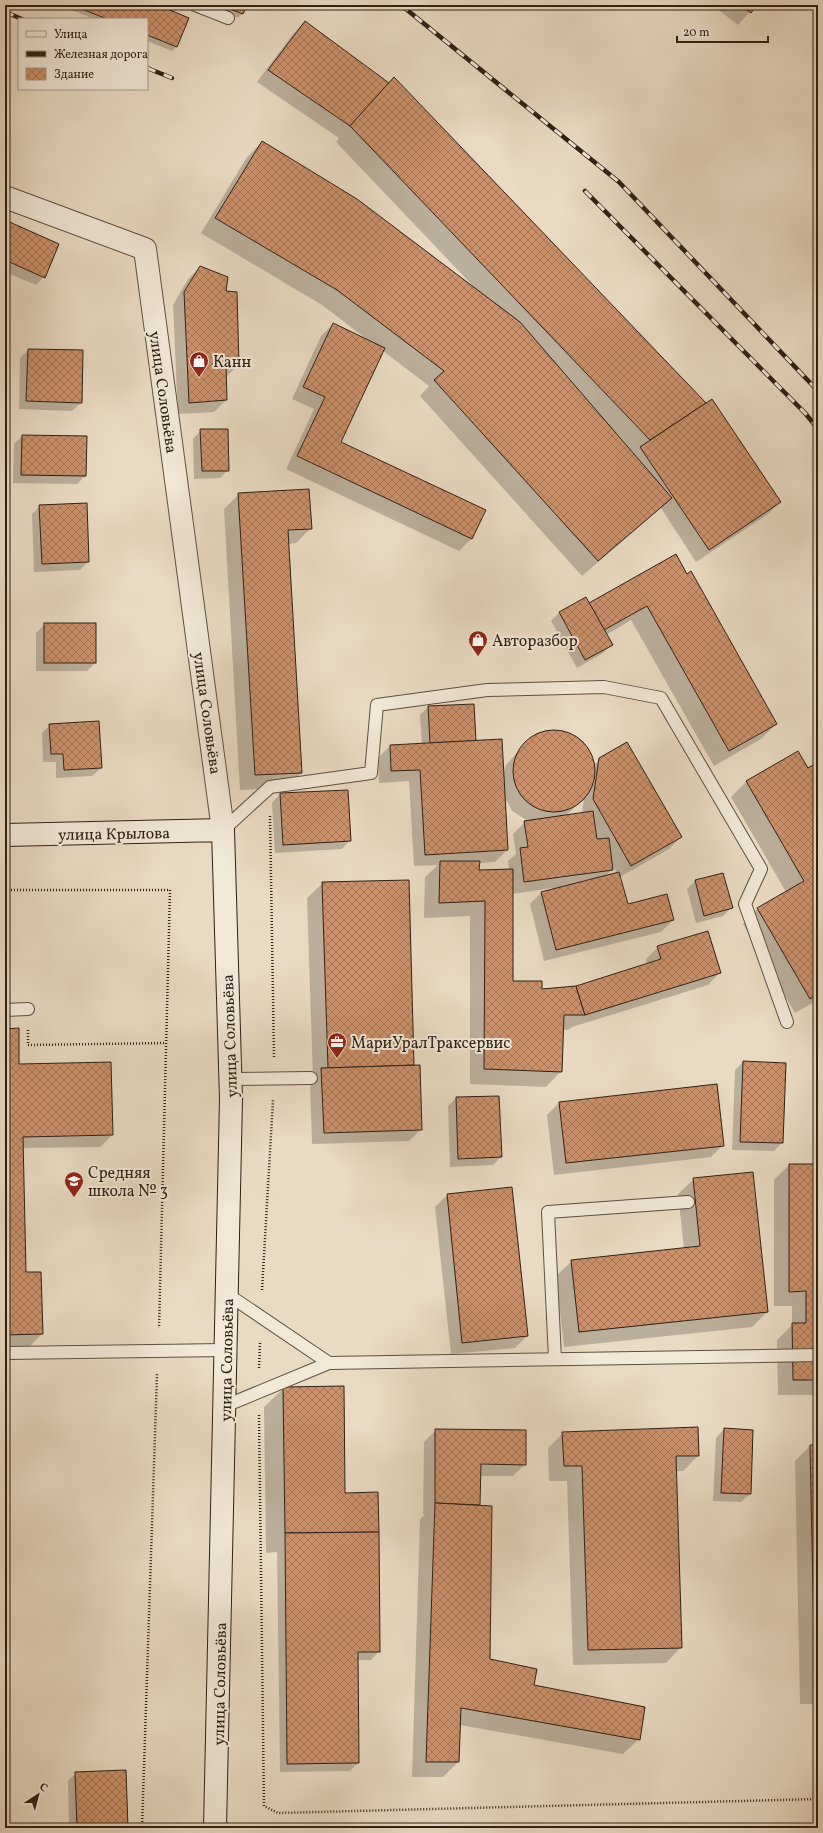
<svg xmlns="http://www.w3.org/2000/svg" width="823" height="1833" font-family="Vollkorn,serif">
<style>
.shadow{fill:#0003;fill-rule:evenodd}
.building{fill:url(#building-cross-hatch);stroke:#2e2015}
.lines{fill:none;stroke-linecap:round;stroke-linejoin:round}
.service-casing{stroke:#5d4f40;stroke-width:14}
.minor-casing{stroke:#5d4f40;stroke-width:24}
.secondary-casing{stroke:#2e2015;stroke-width:24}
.path{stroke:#2e2015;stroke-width:2.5;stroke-dasharray:1 2;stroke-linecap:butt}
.service{stroke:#f1e8d8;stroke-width:12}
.minor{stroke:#f1e8d8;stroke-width:22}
.secondary{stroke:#f1e8d8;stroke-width:22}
.rail-casing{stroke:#2e2015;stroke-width:4.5}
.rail{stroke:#f1e8d8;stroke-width:3;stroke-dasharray:9;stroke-linecap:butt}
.labels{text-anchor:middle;stroke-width:4;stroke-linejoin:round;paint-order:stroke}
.poi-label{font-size:16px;fill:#2e2015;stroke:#f1e8d8;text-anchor:start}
.street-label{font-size:16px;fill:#2e2015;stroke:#f1e8d8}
</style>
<defs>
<pattern id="building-cross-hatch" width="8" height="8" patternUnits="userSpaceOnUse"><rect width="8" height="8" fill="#cc916b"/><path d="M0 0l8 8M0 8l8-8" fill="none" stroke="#a67657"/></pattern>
</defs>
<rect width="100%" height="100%" fill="#e9dbc3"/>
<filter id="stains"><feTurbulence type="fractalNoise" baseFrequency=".005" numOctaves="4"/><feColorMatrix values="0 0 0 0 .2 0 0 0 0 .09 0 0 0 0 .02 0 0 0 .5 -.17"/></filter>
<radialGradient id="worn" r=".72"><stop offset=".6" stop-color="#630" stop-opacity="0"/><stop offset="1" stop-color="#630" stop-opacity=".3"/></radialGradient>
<!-- shadow -->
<g class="shadow">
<polygon points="59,5 155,5 188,18 176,47 172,51 147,41 147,19 94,19"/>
<polygon points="207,5 245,5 242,14 238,18"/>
<polygon points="712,5 756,5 738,25"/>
<polygon points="305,22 705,403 702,406 780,502 768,514 696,562 661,508 582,576 420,396 429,386 383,351 340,442 484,510 471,539 459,551 286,469 314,409 292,399 321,336 333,324 368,340 322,305 201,233 247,157 262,142 474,287 336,142 339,138 257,82 293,34"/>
<polygon points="5,221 44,277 36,285 5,272"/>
<polygon points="200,267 225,292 238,365 226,377 226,400 214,412 178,414 173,305 188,279"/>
<polygon points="28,350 81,403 72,411 19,409 20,358"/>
<polygon points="201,430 228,470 220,478 194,479 193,439"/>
<polygon points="22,436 85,476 77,484 13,483 14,444"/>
<polygon points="239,494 311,528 296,543 288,544 301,773 286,788 240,790 224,509"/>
<polygon points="40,506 88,562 80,570 34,572 32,514"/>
<polygon points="676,555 776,724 761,739 714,766 631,620 606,635 611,645 603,653 577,668 551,621 559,613 586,599 589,605"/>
<polygon points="45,624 95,663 87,671 36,671 36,633"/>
<path d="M 428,707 L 475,741 L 503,774 L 506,765 L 528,740 L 544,732 L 557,731 L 573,735 L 584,744 L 592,757 L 593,766 L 600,759 L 681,837 L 669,849 L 620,877 L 627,905 L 673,920 L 661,932 L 544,961 L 530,904 L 542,892 L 552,890 L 552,888 L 512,894 L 512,982 L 541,990 L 576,987 L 647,965 L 646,959 L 658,947 L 720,972 L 708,985 L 572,1027 L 568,1030 L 562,1030 L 561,1071 L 546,1087 L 470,1084 L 470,916 L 424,918 L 425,877 L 438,865 L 414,866 L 409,781 L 379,783 L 378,758 L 390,746 L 422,744 L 420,715 ZM 504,796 L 512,811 L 528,821 L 525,822 L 513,834 L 516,854 L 508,861 L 509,870 L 478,871 L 479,863 L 495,862 L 507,850 ZM 584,798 L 582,813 L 563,816 L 570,812 ZM 612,865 L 617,873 L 606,876 L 612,869 Z"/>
<polygon points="50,725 101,768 92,776 56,778 56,762 43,762 42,733"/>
<polygon points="798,753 807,769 818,763 818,1000 795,1013 743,924 758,908 786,892 731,797 746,782"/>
<polygon points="280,794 350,840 342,849 275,853 272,803"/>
<polygon points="722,874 731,908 723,916 696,923 687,889 695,881"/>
<polygon points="323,883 413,1065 411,1067 421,1129 409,1141 312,1144 310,1081 313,1078 307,898"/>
<polygon points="5,1030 18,1065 112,1135 100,1147 22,1148 25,1273 42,1334 30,1346 5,1346"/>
<polygon points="743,1062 785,1064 782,1143 774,1151 732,1150 735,1070"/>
<polygon points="498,1097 501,1157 493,1165 450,1167 448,1106 456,1098"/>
<polygon points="559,1103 723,1145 711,1157 554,1175 547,1115"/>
<polygon points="789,1165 818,1165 818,1395 778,1395 777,1340 792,1325 792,1306 774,1306 774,1180"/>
<polygon points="694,1179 767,1312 752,1327 564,1347 556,1276 572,1261 684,1249 678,1194"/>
<polygon points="447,1195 527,1336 515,1348 451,1354 435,1207"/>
<polygon points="284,1388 344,1494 379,1651 371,1660 357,1660 358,1763 350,1771 280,1772 277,1552 266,1553 264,1407"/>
<polygon points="724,1429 750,1494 741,1502 713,1501 716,1438"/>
<polygon points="436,1430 525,1464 513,1476 479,1476 479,1504 477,1506 489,1660 532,1686 639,1739 623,1754 460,1725 458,1762 443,1777 412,1777 420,1519 425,1514 423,1514 424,1442"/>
<polygon points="563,1433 698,1456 683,1471 676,1471 681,1647 666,1663 573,1665 567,1481 549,1481 548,1448"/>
<polygon points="810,1446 818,1446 818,1704 800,1704 795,1461"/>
<polygon points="76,1773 127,1828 69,1828 68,1781"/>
</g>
<!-- building -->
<g class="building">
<polygon points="72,5 158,5 189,18 177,47 147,35 147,19 107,19"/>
<polygon points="220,5 247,5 243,14"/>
<polygon points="740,5 757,5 751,13"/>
<polygon points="305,21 389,83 350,126 268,70"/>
<polygon points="394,77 706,403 650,440 350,126"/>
<polygon points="262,141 357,199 520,322 672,498 598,561 434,380 444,371 337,290 215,218"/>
<polygon points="5,220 59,244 45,278 5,260"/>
<polygon points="200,266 228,277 226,291 237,292 239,365 226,366 227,400 189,403 184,292"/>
<polygon points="333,323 385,348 341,442 486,510 472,539 297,456 325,397 303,387"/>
<polygon points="28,349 83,350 82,403 26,401"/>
<polygon points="712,399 781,502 709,550 640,447"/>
<polygon points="200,429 228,429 229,471 202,471"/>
<polygon points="22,435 87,436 86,476 21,475"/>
<polygon points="309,489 312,529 288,530 302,773 255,775 238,493"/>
<polygon points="87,503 89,562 42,564 39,505"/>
<polygon points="676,554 687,574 691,571 777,724 729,751 647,606 604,630 589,603"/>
<polygon points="586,597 613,645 585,660 559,612"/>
<rect x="44" y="623" width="52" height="40"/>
<polygon points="474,704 476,741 430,743 428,706"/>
<polygon points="99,721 102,768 64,770 63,754 51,754 49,724"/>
<circle cx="554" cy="771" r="41"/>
<polygon points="502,739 508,850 425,855 420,770 391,771 390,745"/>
<polygon points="627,742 682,837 631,866 593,799 599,758"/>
<polygon points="798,751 808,768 818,762 818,994 810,999 757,908 804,881 746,781"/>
<polygon points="348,790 351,841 283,845 280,793"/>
<polygon points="593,811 597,839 609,838 613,870 524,882 520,848 528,847 524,821"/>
<polygon points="440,861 480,861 479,870 513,869 513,981 542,981 542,989 576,986 585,1015 564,1015 562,1072 484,1069 485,901 439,903"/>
<polygon points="619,872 628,904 667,894 674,920 556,950 541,892"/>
<polygon points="723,873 733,908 704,916 695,880"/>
<polygon points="409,880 414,1065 328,1068 322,882"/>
<polygon points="708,931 721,973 585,1015 576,986 661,959 657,946"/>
<polygon points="19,1028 19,1064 111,1062 113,1135 23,1137 26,1272 41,1272 43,1334 5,1335 5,1029"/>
<polygon points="743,1061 786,1063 783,1143 740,1142"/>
<polygon points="420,1065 422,1130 324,1133 321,1068"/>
<polygon points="717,1084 724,1146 566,1163 559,1102"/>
<polygon points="499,1096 502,1157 458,1159 456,1097"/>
<polygon points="789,1164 818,1164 818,1380 793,1380 792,1323 806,1323 806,1291 789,1292"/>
<polygon points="753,1172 768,1312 579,1332 571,1260 700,1246 693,1178"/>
<polygon points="512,1187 528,1336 462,1343 447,1194"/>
<polygon points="344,1386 345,1493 378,1492 379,1532 285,1533 283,1387"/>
<polygon points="698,1427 699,1456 676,1456 682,1648 588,1650 582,1466 564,1466 562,1432"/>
<polygon points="724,1428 753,1430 751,1494 721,1493"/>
<polygon points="435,1429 526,1430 526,1465 481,1464 480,1505 435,1503"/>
<polygon points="810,1445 818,1445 818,1689 815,1689"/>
<polygon points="435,1503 492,1506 490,1659 537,1669 534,1685 645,1707 640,1740 461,1708 459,1762 426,1762"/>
<polygon points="379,1532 380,1652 358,1652 359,1763 287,1764 285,1533"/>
<polygon points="126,1770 128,1828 77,1828 75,1772"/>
</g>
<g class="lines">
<defs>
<g id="service">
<polyline points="195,5 228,18"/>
<polyline points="223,830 270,787 371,773 377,705 487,690 604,687 661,698 761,869 745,904 787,1022"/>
<polyline points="5,1010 28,1009"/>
<polyline points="231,1079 311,1078"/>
<polyline points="227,1294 329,1363"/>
<polyline points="5,1353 226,1350"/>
<polyline points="555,1359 548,1212 688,1202"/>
<polyline points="225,1406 329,1363 818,1355"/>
</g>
<polyline id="minor" points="5,197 145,249 223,830"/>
<polyline id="secondary" points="5,835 223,830 231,1099 215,1828"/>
</defs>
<!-- service casing -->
<use href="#service" class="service-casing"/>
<!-- minor casing -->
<use href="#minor" class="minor-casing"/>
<!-- secondary casing -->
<use href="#secondary" class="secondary-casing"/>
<!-- path -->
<g class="path">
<polyline points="270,816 274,1057"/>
<polyline points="5,890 170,890 159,1328"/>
<polyline points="28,1030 28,1045 166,1043"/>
<polyline points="262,1290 273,1100"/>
<polyline points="259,1368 260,1343"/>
<polyline points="259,1415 264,1806 278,1813 818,1799"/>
<polyline points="142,1828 157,1373"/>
</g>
<!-- service -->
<use href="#service" class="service"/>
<!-- minor -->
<use href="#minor" class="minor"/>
<!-- secondary -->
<use href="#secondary" class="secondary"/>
<defs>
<g id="rail">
<polyline points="401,5 619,182 818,391"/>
<polyline points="5,12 22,19"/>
<polyline points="147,68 172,78"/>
<polyline points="585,191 805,413 818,429"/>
</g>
</defs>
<!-- rail casing -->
<use href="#rail" class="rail-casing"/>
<!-- rail -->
<use href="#rail" class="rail"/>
</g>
<!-- icons -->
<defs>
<symbol id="shop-pin" viewBox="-11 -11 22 30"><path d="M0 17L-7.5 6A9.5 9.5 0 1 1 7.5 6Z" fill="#8f2418" stroke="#f1e8d8"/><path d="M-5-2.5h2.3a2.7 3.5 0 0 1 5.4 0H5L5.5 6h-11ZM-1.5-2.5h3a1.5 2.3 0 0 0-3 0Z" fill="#fff"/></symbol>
<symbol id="office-pin" viewBox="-11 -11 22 30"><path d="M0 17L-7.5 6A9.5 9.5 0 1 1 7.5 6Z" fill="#8f2418" stroke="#f1e8d8"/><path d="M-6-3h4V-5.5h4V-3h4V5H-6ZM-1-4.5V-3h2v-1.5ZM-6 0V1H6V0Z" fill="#fff"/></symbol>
<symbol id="school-pin" viewBox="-11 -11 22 30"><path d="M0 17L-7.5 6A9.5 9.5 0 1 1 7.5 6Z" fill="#8f2418" stroke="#f1e8d8"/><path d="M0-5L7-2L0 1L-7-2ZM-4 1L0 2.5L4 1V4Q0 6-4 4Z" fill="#fff"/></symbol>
</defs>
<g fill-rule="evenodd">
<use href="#shop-pin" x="188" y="350" width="22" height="30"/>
<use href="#shop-pin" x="467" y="629" width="22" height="30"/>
<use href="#office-pin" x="326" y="1031" width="22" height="30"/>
<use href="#school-pin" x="63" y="1170" width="22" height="30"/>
</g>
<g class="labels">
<!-- poi labels -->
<g class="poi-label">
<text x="213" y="367">Канн</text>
<text x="492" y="646">Авторазбор</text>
<text x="351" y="1048">МариУралТраксервис</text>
<text x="88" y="1178">Средняя<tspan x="88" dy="18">школа № 3</tspan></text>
</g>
<!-- street labels -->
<g class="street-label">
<text transform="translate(164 392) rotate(82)" y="6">улица Соловьёва</text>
<text transform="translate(208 713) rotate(82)" y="6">улица Соловьёва</text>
<text transform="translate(114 833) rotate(-1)" y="6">улица Крылова</text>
<text transform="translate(229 1036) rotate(-92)" y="6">улица Соловьёва</text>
<text transform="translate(226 1360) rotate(-89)" y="6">улица Соловьёва</text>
<text transform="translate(219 1684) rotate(-89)" y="6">улица Соловьёва</text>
</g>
</g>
<!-- margin -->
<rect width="823" height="1833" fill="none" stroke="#e9dbc3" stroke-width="20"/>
<rect x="6" y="6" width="811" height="1821" fill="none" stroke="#2e2015" stroke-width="2"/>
<rect x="10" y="10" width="803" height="1813" fill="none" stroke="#2e2015"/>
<!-- legend -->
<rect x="18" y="18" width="130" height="72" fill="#f1e8d8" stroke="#a3988a"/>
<rect x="26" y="31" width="20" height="6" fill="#f1e8d8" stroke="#a3988a"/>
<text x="54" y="38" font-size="12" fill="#2e2015">Улица</text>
<rect x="26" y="51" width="20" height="6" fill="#2e2015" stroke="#a3988a"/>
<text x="54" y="58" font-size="12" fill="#2e2015">Железная дорога</text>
<rect x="26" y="68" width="20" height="12" fill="url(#building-cross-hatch)" stroke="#a3988a"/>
<text x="54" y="78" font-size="12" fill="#2e2015">Здание</text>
<!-- north arrow -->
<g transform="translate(38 1795) rotate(36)" stroke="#f1e8d8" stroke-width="3" paint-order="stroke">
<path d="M0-3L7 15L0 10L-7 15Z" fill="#2e2015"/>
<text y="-6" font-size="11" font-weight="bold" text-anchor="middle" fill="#2e2015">С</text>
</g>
<!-- scale -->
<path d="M677 36v6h91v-6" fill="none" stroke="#2e2015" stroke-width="2"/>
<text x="683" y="36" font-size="12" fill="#2e2015" stroke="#f1e8d8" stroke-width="3" paint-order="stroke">20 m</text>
<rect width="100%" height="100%" filter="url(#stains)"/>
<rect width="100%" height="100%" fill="url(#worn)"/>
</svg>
